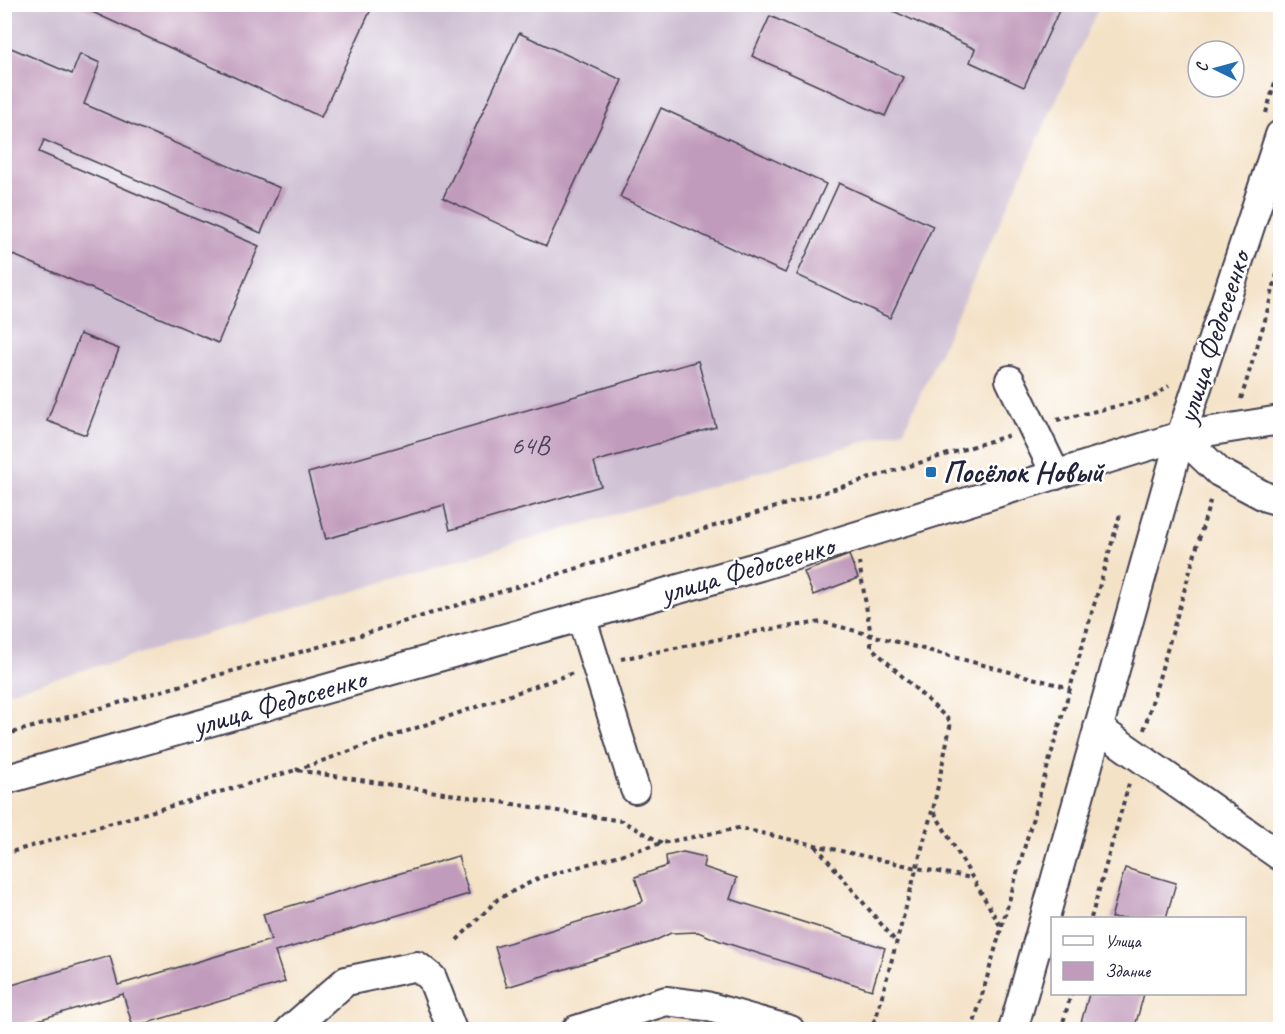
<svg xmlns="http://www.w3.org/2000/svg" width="1285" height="1034" font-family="Caveat,sans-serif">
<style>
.industrial{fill:#cdbed2}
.building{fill:#c19bbc}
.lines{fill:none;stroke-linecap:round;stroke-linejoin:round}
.minor-casing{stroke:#423f50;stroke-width:32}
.path{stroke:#423f50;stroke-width:4;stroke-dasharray:4.5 4.5;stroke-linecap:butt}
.minor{stroke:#fff;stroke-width:28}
.poi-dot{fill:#1f6fb2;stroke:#fff;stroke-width:2}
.labels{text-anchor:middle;stroke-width:5;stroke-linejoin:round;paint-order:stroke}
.number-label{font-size:27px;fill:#4a405b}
.street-label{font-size:30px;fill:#22223b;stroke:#fff}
.poi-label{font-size:30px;font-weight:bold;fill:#22223b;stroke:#fff;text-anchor:start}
</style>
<rect width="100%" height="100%" fill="#fff"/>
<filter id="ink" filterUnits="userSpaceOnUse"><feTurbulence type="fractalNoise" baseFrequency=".0167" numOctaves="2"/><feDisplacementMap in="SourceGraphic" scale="12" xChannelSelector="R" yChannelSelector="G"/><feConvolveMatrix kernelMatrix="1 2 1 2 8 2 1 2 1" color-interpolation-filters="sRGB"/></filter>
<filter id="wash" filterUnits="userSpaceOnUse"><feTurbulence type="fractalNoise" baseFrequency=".008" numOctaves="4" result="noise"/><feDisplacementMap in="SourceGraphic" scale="24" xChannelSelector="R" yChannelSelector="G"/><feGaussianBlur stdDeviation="1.35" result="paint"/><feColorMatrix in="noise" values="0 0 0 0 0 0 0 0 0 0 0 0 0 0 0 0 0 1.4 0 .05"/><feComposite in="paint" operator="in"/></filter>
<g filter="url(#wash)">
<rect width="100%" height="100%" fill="#f4e2c7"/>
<!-- industrial -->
<polygon class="industrial" points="5,5 1100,5 904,430 5,693"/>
<g id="blocks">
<!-- building -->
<g class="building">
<polygon points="896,4 1062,4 1024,87 970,62 975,49 893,11"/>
<polygon points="77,5 373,5 321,117"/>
<polygon points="770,16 903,77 885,116 752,56"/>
<polygon points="519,33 622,80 546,246 443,198"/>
<polygon points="4,45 72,74 80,54 100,63 84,104 280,188 261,233 44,140 39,152 259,246 218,343 4,251"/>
<polygon points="661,108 826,184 785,273 620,197"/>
<polygon points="839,183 933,226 890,318 797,275"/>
<polygon points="80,334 119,349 86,435 47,421"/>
<polygon points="698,361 716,427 594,462 601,486 450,530 444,505 326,539 308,473"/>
<polygon points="849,555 858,578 813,595 804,572"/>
<polygon points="683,852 705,857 703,867 737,878 730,899 885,948 872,990 720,941 698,932 671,933 652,942 507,987 495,947 640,903 643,901 635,877 667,866 666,856"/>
<polygon points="458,856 469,894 275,952 285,982 133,1027 123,994 5,1030 5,987 110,956 118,985 271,940 263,914"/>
<polygon points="1125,868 1176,883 1166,918 1111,918"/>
<polygon points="1089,994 1144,994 1134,1030 1079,1030"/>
</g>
</g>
</g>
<g filter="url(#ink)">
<use href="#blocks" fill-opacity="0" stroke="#423f50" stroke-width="1.5"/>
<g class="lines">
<defs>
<g id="minor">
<polyline points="1010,380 1056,475"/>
<polyline points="1181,436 1219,472 1266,497 1280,501"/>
<polyline points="581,616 635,789"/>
<polyline points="1098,728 1280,856"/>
<polyline points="4,780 760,566 1181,436 1280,420"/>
<polyline points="290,1030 346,981 417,966 432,978 452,1030"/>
<polyline points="576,1030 666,1001 706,1006 790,1030"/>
<polyline points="1013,1030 1181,436 1280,135"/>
</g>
</defs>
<!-- minor casing -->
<use href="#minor" class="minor-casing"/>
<!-- path -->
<g class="path">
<polyline points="1266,113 1280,65"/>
<polyline points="1241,399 1265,320 1280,263"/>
<polyline points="1057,420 1152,398 1169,386"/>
<polyline points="859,562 871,636 871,647 951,722 933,810 1001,927"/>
<polyline points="621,659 764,630 822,622 1070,688"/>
<polyline points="1144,730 1211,498"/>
<polyline points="4,735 354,637 1010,435"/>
<polyline points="296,770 573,673"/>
<polyline points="816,846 897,943"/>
<polyline points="4,854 296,770 622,821 662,843"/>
<polyline points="1091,918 1130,780"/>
<polyline points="457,940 498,899 539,878 662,843 739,828 917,868 972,878"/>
<polyline points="868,1030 876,1018 932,811"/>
<polyline points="972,1030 1121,511"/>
<polyline points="1061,1030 1071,994"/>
</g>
<!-- minor -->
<use href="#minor" class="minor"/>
</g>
</g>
<!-- markers -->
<rect class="poi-dot" x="925" y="466" width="12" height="12" rx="3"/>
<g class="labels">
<!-- number labels -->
<g class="number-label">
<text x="530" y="454">64В</text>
</g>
<!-- street labels -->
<g class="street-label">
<text transform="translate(1213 337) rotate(-72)" y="10">улица Федосеенко</text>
<text transform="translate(747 569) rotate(-16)" y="10">улица Федосеенко</text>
<text transform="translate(279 702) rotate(-16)" y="10">улица Федосеенко</text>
</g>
<!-- poi labels -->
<g class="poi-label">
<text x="943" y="482">Посёлок Новый</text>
</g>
</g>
<!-- margin -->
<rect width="1285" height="1034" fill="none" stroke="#fff" stroke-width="24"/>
<!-- legend -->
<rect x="1051" y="917" width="195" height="78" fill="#ffffff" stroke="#a7a7b1" stroke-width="1.5"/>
<rect x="1063" y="936" width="30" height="9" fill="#ffffff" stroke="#a7a7b1" stroke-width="1.5"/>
<text x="1105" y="947" font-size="18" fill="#22223b">Улица</text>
<rect x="1063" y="962" width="30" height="18" fill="#c19bbc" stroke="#a7a7b1" stroke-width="1.5"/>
<text x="1105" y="977" font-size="18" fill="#22223b">Здание</text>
<!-- north arrow -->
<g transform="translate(1216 69) rotate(275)"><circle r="28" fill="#ffffff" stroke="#a7a7b1" stroke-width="1.5"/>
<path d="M0-4.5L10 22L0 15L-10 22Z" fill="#1f6fb2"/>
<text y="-9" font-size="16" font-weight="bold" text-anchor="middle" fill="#22223b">С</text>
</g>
</svg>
